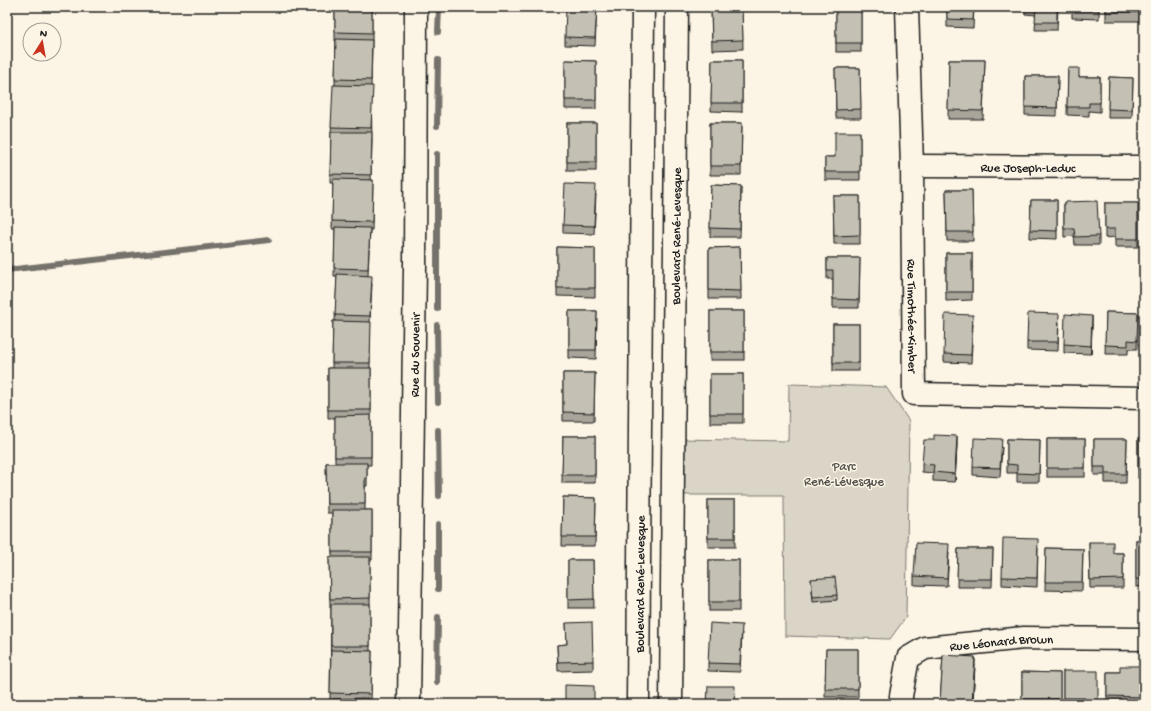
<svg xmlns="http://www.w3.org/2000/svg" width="1151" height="711" font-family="'Gochi Hand',sans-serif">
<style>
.green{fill:#dbd5c8;stroke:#7c7872}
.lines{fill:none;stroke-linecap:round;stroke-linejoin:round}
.stream{stroke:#75726c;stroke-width:6}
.minor-casing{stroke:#1c1c1c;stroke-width:25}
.minor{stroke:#fcf5e5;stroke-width:22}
.wall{fill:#a9a59a;stroke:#1c1c1c}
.shaded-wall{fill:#89867d;stroke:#1c1c1c}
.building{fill:#c4c0b3;stroke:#1c1c1c}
.labels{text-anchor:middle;stroke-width:3;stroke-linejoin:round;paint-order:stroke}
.street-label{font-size:13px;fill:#1c1c1c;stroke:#fcf5e5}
.park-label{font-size:13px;fill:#555450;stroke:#fcf5e5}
</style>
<rect width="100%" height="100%" fill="#fcf5e5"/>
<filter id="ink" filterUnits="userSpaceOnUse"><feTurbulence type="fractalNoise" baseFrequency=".025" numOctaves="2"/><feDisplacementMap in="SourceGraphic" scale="8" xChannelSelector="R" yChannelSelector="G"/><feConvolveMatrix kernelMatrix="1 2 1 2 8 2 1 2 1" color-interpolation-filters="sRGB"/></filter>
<g filter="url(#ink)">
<!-- green -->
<polygon class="green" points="789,384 886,387 909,421 906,617 890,639 785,636 784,495 678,495 679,439 788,441"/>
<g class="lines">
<!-- stream -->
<g class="stream">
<polyline points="438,32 439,7"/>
<polyline points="437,126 438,60"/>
<polyline points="437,154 437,309"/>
<polyline points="7,270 269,240"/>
<polyline points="437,325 438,402"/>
<polyline points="438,430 439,496"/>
<polyline points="438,589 438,524"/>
<polyline points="437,682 438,617"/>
</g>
<defs>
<g id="minor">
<path id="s1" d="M 907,7 L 912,166 L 914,394 L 1144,398"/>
<path id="s2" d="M 912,166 L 1144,167"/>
<path id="s3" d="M 409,704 L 415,267 L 416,7"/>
<path id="s4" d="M 638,704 L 643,7"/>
<path id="s5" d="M 671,704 L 677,7"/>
<path id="s6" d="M 901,704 L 901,696 L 908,658 L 925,648 L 1024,638 L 1144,639"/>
</g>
</defs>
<!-- minor casing -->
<use href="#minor" class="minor-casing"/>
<!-- minor -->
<use href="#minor" class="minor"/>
</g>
<!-- wall -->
<g class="wall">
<polygon points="335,7 372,7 372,48 371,86 372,141 371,180 373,180 372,230 370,230 368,275 372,284 370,322 370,368 371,368 371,465 367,465 367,486 365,486 365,510 372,510 372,560 370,560 370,651 372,651 371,702 330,702 331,607 330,607 329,557 332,557 332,513 327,513 326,463 335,463 335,418 328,418 328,368 332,368 333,321 335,321 337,276 334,276 335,229 332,229 333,183 330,183 331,132 335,85 336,41 335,41"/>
<polygon points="597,7 595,46 565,45 565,37"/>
<polygon points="711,7 742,7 743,49 712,50"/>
<rect x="836" y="7" width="25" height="45"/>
<polygon points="947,7 974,7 973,28 947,27"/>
<polygon points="1025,7 1058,7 1057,30 1035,30 1036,15 1025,14"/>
<polygon points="1072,7 1099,7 1099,19 1072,18"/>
<rect x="1106" y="7" width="34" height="14"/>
<polygon points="565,60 596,61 596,109 565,109"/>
<polygon points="712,60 742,60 742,112 711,111"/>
<polygon points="949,60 985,60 983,119 948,119"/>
<polygon points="835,68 860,68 861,118 836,118"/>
<polygon points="1068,68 1079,77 1100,77 1100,112 1089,111 1089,116 1067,115"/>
<polygon points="1025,76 1058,76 1057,116 1025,115"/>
<polygon points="1109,77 1133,78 1132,118 1108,118"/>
<rect x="567" y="123" width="29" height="48"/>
<polygon points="710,123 742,123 741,175 710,175"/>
<polygon points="860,132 860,180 825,180 825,157 835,157"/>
<polygon points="711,185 741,186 740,237 710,237"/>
<polygon points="946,190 972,190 973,241 947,241"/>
<polygon points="596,194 594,234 563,233 563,225"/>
<polygon points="833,196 860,196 860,244 834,244"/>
<polygon points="1031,200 1057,200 1057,239 1030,238"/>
<polygon points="1064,202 1099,236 1099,245 1075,245 1074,236 1064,237"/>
<polygon points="1105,203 1138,203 1138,247 1115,247 1115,237 1105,238"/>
<polygon points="557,247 595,248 595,297 557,296"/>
<polygon points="740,247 741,299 709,299 709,248"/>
<polygon points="946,253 972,253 972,300 946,301"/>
<polygon points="827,258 860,258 859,308 833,308 833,279 827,279"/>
<polygon points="569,311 597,311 596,359 569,358"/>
<rect x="710" y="311" width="34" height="49"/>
<polygon points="1106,312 1138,313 1137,349 1128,349 1128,354 1105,354"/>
<polygon points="1059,322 1058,351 1027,350 1027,342"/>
<rect x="833" y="324" width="26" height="47"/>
<polygon points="973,324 971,363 944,362 944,354"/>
<polygon points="1092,324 1091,354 1064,353 1064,344"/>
<polygon points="563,373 595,373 594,421 563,421"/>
<rect x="710" y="374" width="33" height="49"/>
<polygon points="563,436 595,436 595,483 562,483"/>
<polygon points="1007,439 1040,440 1039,482 1017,482 1017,473 1007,473"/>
<rect x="1047" y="439" width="38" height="38"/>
<polygon points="1094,439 1127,439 1126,483 1105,483 1105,475 1094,475"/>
<rect x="1138" y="439" width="6" height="39"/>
<polygon points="957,444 955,482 933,481 933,473 922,472 922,464"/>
<polygon points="1002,447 1000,477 973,475 973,467"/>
<polygon points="563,497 596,498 595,546 562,546"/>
<rect x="708" y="500" width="27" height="47"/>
<rect x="1136" y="540" width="8" height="47"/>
<polygon points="1089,542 1113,553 1123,553 1123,588 1090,588"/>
<polygon points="1038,548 1037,587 1002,585 1002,577"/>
<polygon points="1046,548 1083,549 1082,591 1045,590"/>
<polygon points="958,549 993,549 992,587 957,587"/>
<polygon points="949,553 947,586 914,585 914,576"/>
<polygon points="568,560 593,560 594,608 568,608"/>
<rect x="709" y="560" width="30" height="51"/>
<polygon points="811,579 837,595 837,600 813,602"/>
<polygon points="566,623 593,661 593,670 558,671 557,645 567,644"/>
<polygon points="742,633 740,672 708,671 708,663"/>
<polygon points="826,649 858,649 858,697 825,697"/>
<polygon points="943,655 975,665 973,704 940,704"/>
<polygon points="1144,666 1144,704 1107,704 1107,672 1120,672"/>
<polygon points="1063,671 1098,704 1063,704"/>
<polygon points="1022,672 1060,673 1060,704 1022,704"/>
</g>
<!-- shaded-wall -->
<g class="shaded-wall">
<polygon points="1092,316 1092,324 1091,354 1091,346"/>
<polygon points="957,436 957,444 955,482 955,474"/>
<polygon points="975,657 975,665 972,704"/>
</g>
<!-- building -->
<g class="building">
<polygon points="335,7 372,7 372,33 335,32"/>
<polygon points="566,7 597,7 595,38 565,37"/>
<polygon points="711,7 742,7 743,40 712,41"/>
<rect x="836" y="7" width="25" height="36"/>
<polygon points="947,7 974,7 973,20 947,19"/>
<polygon points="1036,7 1057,7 1057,22 1035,22"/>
<rect x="1072" y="7" width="27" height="3"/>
<rect x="1106" y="7" width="34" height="5"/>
<polygon points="336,39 372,40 371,80 335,79"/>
<polygon points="565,60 596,61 596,100 565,100"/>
<polygon points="712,60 742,60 742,103 711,103"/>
<polygon points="949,60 985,60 983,111 948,110"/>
<polygon points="835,68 860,68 861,109 836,110"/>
<polygon points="1068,68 1079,68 1079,77 1100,77 1100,103 1089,103 1089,107 1067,107"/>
<polygon points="1025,76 1058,76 1057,108 1025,107"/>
<polygon points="1109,77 1133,78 1132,110 1108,109"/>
<polygon points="333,85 373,86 371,128 331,127"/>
<rect x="567" y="123" width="29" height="39"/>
<polygon points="710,123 742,123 741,166 710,166"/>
<polygon points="331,132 372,132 371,175 330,174"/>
<polygon points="835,132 860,132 860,172 825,172 825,157 835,157"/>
<polygon points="333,179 373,180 372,222 332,221"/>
<polygon points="565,184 596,185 594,226 563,225"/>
<polygon points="711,185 741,186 740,229 710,228"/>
<polygon points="946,190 972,190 973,232 947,232"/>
<polygon points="833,196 860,196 860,235 834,236"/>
<polygon points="1031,200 1057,200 1057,231 1030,230"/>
<polygon points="1097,201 1099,236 1075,237 1074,228 1064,228 1064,202"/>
<polygon points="1105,203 1138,203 1138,239 1115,239 1115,229 1105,229"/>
<polygon points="335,227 370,228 368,269 334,268"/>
<polygon points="557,247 595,248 595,288 557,288"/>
<polygon points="740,247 741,291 709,290 709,248"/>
<rect x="946" y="253" width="26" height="39"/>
<polygon points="827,258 860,258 859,300 833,299 833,270 827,270"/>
<polygon points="337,274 372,276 370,316 335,315"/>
<polygon points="569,311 597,311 596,350 569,350"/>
<rect x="710" y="311" width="34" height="41"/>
<polygon points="1106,312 1138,313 1137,341 1128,340 1128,346 1105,345"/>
<polygon points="1028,313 1059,314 1058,342 1027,342"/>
<polygon points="945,314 973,315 971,355 944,354"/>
<polygon points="1065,314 1092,316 1091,346 1064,344"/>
<polygon points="333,321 371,322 370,363 332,363"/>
<rect x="833" y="324" width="26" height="39"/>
<rect x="328" y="368" width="43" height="42"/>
<polygon points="563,373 595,373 594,413 563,412"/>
<rect x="710" y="374" width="33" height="40"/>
<polygon points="371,415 371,457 335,457 335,416"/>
<polygon points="934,435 957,436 955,474 933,472 934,465 922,464 924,440 934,440"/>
<polygon points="563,436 595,436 595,475 562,475"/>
<polygon points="974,438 1002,439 1000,468 973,467"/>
<polygon points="1007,439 1040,440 1039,474 1017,473 1017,465 1007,464"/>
<rect x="1047" y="439" width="38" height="29"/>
<polygon points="1094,439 1127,439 1126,474 1105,474 1105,467 1094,467"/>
<rect x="1138" y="439" width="6" height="30"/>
<polygon points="326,463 367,463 367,478 365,478 365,504 327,504"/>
<polygon points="563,497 596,498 595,537 562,537"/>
<rect x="708" y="500" width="27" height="38"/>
<rect x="332" y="510" width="40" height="42"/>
<polygon points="1003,538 1038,539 1037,578 1002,577"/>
<rect x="1136" y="540" width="8" height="39"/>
<polygon points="1089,542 1113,542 1113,553 1123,553 1123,579 1090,580"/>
<polygon points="916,543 949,544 947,578 914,576"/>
<polygon points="1046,548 1083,549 1082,582 1045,582"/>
<polygon points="958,549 993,549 992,579 957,579"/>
<polygon points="329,557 370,557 370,598 330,599"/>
<polygon points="568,560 593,560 594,599 568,600"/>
<rect x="709" y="560" width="30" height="42"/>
<polygon points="835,577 837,595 813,597 811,579"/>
<rect x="331" y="604" width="39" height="42"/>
<polygon points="592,622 593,661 558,662 557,645 567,644 566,623"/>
<polygon points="710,623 742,625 740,664 708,663"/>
<polygon points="826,649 858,649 858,689 825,689"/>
<polygon points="331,650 372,651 371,694 330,693"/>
<polygon points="943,655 975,657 972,704 940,702"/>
<polygon points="1120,666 1144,666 1144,697 1107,696 1107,672 1120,672"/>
<polygon points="1063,671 1098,671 1098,704 1085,704 1085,698 1063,698"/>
<polygon points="1022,672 1060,673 1060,699 1022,699"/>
<polygon points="565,685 594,686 594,704 565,704"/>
<polygon points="708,686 735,686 734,704 707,704"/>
<polygon points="368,698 368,704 333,704 333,699"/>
</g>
</g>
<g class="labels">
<!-- street labels -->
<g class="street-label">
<text dy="5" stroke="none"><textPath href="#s2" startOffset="116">Rue Joseph-Leduc</textPath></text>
<text dy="5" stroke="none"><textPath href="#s5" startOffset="468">Boulevard René-Levesque</textPath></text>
<text dy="5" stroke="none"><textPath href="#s1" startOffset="309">Rue Timothée-Kimber</textPath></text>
<text dy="5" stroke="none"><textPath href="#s3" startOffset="349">Rue du Souvenir</textPath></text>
<text dy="5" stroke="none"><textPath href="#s4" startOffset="120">Boulevard René-Levesque</textPath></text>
<text dy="5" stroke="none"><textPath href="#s6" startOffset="143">Rue Léonard Brown</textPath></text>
</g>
<!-- park labels -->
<g class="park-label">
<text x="844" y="470">Parc<tspan x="844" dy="15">René-Lévesque</tspan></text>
</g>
</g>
<!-- margin -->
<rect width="1151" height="711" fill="none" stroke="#fcf5e5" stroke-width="24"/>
<rect x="12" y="12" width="1127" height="687" fill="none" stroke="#1c1c1c" stroke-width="1.5" filter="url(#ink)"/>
<!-- north arrow -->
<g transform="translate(42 42) rotate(11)"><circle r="19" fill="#fcf5e5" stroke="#a29e95"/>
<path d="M0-3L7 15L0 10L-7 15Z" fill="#c8321e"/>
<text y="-6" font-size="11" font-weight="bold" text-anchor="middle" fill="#1c1c1c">N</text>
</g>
</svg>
